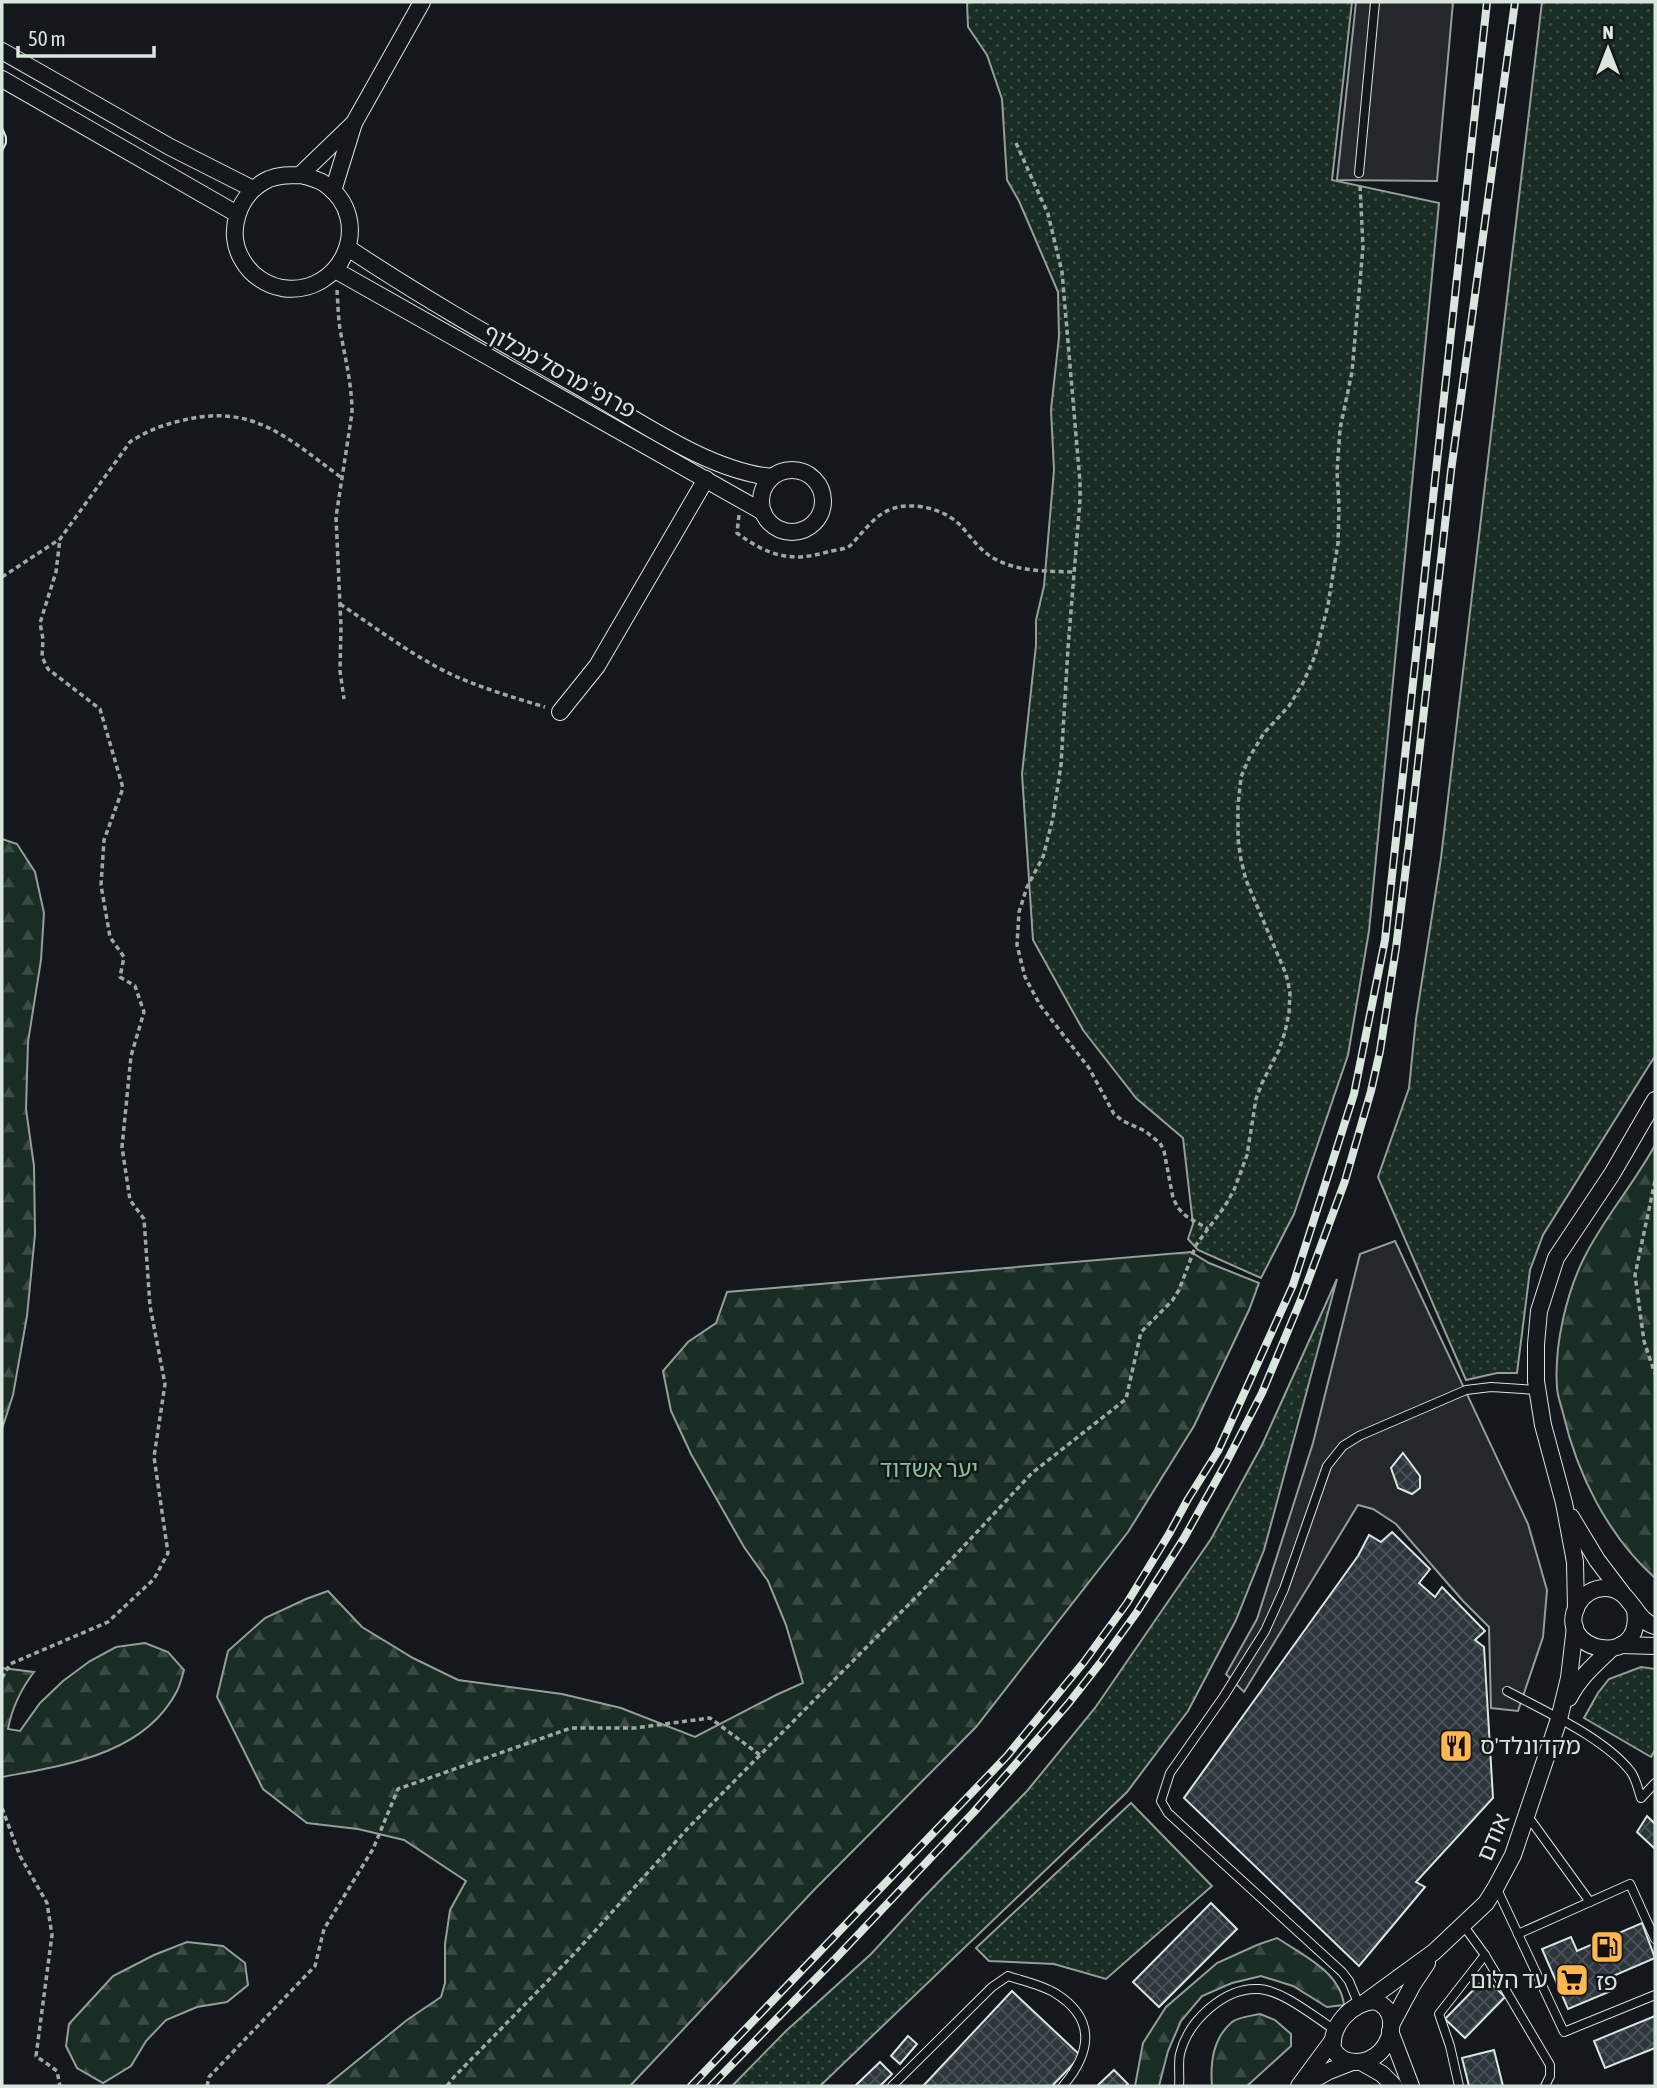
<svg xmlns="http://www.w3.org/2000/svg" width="1657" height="2088" font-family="'Asap Condensed','Noto Sans Hebrew',sans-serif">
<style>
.grass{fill:url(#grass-dots);stroke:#939e99;stroke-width:2}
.forest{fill:url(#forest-firs);stroke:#939e99;stroke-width:2}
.parking{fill:#24282b;stroke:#939e99;stroke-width:2}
.building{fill:url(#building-cross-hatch);stroke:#d8e6dc;stroke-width:2}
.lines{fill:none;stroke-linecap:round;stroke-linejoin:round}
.lane-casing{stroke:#d8e6dc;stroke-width:10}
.street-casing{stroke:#d8e6dc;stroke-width:18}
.path{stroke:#9da8a2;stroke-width:3.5;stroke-dasharray:5 3.5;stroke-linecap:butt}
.lane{stroke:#14181c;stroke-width:8}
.street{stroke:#14181c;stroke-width:16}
.rail-casing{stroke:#d8e6dc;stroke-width:8}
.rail{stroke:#14181c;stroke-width:5;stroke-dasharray:16;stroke-linecap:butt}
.labels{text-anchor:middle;stroke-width:5;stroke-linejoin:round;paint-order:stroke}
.street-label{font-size:23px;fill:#d8e6dc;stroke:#14181c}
.park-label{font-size:23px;fill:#8ac095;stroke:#14181c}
.poi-label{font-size:23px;fill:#d8e6dc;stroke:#14181c;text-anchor:start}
</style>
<defs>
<pattern id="grass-dots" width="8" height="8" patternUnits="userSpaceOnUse" patternTransform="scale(1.75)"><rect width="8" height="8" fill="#1a2d24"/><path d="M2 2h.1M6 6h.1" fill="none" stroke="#3b4b43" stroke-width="1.8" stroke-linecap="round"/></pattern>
<pattern id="forest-firs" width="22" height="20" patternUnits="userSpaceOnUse" patternTransform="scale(1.75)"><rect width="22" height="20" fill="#1a2d24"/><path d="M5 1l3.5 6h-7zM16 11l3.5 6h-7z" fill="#3b4b43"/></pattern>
<pattern id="building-cross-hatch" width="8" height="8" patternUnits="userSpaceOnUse" patternTransform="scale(1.75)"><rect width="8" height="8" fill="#2c363c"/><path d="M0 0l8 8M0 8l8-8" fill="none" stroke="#4a5358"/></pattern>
</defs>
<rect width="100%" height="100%" fill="#14181c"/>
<!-- grass -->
<g class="grass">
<polygon points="967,2 1352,2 1332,180 1439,203 1369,931 1348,1055 1294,1214 1261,1278 1198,1250 1188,1239 1193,1224 1183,1138 1136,1098 1083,1030 1033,940 1022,774 1036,645 1036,620 1044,586 1054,470 1051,410 1059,337 1058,292 1019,201 1007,180 1002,99 987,55 968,27"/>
<polygon points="1542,2 1655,2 1655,1056 1543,1235 1530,1270 1517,1373 1497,1373 1466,1380 1378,1177 1409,1088 1416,1019 1441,858"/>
<polygon points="1337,1279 1264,1550 1236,1620 1188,1711 1127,1792 820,2086 732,2086 786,2031 871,1954 920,1901 1027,1791 1095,1708 1211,1539 1262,1445"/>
<polygon points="1641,1667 1655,1669 1655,1750 1651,1757 1584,1718 1598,1693 1609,1679"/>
<polygon points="1131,1803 1212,1886 1106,1979 1054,1964 989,1961 976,1948"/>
</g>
<!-- forest -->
<g class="forest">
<polygon points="2,839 17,844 35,872 44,913 41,960 28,1042 26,1109 34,1166 35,1234 27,1316 13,1395 2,1429"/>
<path d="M 1655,1145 L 1655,1578 C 1608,1536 1577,1474 1563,1413 C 1561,1405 1557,1395 1557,1387 C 1554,1347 1566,1294 1584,1258 C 1603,1219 1634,1184 1655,1145 Z"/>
<polygon points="1191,1252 1209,1263 1259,1283 1249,1310 1194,1426 1128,1532 976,1727 813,1891 630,2086 326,2086 407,2020 441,1997 445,1983 445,1944 450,1910 466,1881 404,1840 358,1829 307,1823 263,1789 217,1697 228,1651 265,1618 306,1599 328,1591 362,1627 413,1658 458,1680 562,1694 621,1708 695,1737 776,1695 803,1683 786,1625 768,1581 744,1547 691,1454 671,1411 663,1371 688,1342 716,1323 727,1292"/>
<path d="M 145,1643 L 168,1652 L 184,1670 C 182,1677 180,1685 177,1691 C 144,1755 65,1765 2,1777 L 2,1668 L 34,1672 C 21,1689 12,1708 8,1729 L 20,1731 L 40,1703 L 63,1681 L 90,1661 L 116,1647 Z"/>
<path d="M 1277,1938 C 1303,1955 1340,1972 1344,2005 L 1327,2007 L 1293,1986 L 1261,1976 L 1232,1983 L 1202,1996 L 1181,2021 L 1168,2051 L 1159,2086 L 1135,2086 L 1143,2043 L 1166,2007 L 1217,1963 L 1257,1945 Z"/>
<polygon points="187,1942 223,1946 245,1963 248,1985 227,2002 197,2007 166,2020 146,2041 131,2066 103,2083 77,2068 66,2046 69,2024 113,1976 154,1955"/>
<path d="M 1260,2014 L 1275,2020 L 1291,2034 L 1291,2046 L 1247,2086 L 1212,2086 C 1210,2063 1213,2038 1232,2022 C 1238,2017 1251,2016 1260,2014 Z"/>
</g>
<!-- parking -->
<g class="parking">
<polygon points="1356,2 1453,2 1437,181 1337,180"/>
<polygon points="1395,1241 1528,1524 1547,1590 1543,1637 1518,1711 1491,1708 1489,1627 1463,1601 1396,1524 1373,1509 1358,1505 1244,1692 1226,1674 1257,1619 1313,1443 1360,1254"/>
</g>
<!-- building -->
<g class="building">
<polygon points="2,128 6,137 6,143 2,151"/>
<polygon points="1403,1453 1420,1476 1420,1488 1412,1494 1398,1488 1391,1468"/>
<polygon points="1392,1532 1430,1569 1419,1583 1435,1597 1442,1587 1485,1631 1475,1640 1484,1647 1493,1798 1416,1882 1425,1887 1359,1966 1184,1798 1358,1556 1369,1535 1381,1542"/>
<polygon points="1647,1816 1655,1824 1655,1849 1637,1832"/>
<polygon points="1211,1903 1237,1929 1159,2007 1133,1982"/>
<polygon points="1642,1923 1655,1958 1606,1979 1611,1991 1568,2009 1542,1949 1571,1937 1577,1951"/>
<polygon points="1485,1978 1505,1997 1465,2038 1445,2019"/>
<polygon points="1012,1991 1081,2056 1052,2086 923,2086"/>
<polygon points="1655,2016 1655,2048 1605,2068 1594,2041"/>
<polygon points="908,2036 917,2044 900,2064 891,2056"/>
<polygon points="1494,2050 1503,2086 1469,2086 1462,2058"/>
<polygon points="880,2062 892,2074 880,2086 855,2086"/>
<polygon points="1114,2070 1128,2084 1125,2086 1097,2086"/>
</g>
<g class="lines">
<defs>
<g id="lane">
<polyline points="1359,173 1375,2"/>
<path d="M 1507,1691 C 1544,1711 1605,1738 1631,1772 C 1636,1779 1638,1789 1641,1798 L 1655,1783"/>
<polyline points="1527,1815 1590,1902"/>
<polyline points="1496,1887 1564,2032 1655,1995"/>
<polyline points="1463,1925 1485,1955 1550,2065 1550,2076 1545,2086"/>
<polyline points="1518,1934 1630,1884 1655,1939"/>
<polyline points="1359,2005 1349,1981 1342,1972 1168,1813 1161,1801 1170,1773 1224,1696 1265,1631 1284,1589 1327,1466 1343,1446 1359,1436 1466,1390 1491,1387 1537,1390"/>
<path d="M 892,2086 L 992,1987 L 1008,1976 C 1023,1981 1042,1985 1055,1993 C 1097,2019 1091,2053 1063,2086"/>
<path d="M 1179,2086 C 1180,2076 1178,2063 1180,2054 C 1188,2021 1224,1987 1259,1989 C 1282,1990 1316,2018 1335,2030"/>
<polyline points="1459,2086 1450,2046 1439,2014 1485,1955"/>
</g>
<g id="street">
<polyline points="2,51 170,147 253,189"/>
<polyline points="2,79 237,214"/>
<path d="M 300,175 C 309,177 318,179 325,184 C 376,220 342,297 282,288 C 266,285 251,275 243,261 C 225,233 238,193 269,179 C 279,175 289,175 300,175 L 354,123"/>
<polyline points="333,191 354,123 422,2"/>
<path d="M 348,248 C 426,300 508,346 590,393 C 644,424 710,471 772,477"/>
<polyline points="335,270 763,512"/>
<circle cx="792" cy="501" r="31"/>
<polyline points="560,712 597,666 706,479"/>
<polyline points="1571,1517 1597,1560 1622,1593"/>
<polyline points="1576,1609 1575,1562 1564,1503 1543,1425 1536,1381 1536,1344 1539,1311 1556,1258 1612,1174 1655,1100"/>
<path d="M 1635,1610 C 1645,1671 1552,1652 1578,1604 C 1584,1594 1594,1588 1605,1588 C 1632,1588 1633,1620 1655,1626"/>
<polyline points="1621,1645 1655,1646"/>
<path d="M 1569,1698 C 1579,1678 1595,1664 1611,1649"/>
<path d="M 1373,2001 C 1397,2006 1395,2036 1381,2051 C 1368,2065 1343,2067 1333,2049 C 1330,2025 1351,2004 1373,2001 Z"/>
<polyline points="1364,2003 1434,1952 1486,1903 1496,1887 1513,1855 1559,1719 1569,1678 1575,1627"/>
<polyline points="1391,2025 1413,1984 1427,1963"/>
<polyline points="1390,2031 1411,2086"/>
<polyline points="1361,2062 1382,2074 1394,2086"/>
<polyline points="1304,2085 1329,2071 1352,2062"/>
<polyline points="1299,2086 1333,2040"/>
</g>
</defs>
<!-- lane casing -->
<use href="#lane" class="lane-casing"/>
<!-- street casing -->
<use href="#street" class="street-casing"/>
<!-- path -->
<g class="path">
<polyline points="1016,143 1048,214 1062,272 1080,482 1080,500 1068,648 1061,765 1057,791 1053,818 1043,857 1027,887 1019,912 1017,945 1025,977 1040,1005 1089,1068 1114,1114 1123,1121 1145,1131 1160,1143 1164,1151 1173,1198 1178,1208 1186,1216 1208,1229"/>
<path d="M 337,290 C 338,303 338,316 340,329 C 345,358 352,384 352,413 L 336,517 L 341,627 L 340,671 L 344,699"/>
<path d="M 739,515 L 737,533 C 767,555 790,563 827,552 C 833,550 842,550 848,547 C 852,545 856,539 859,536 C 873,520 884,507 907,506 C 925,505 948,512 961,526 C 972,538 980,551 995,559 C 1019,572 1047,571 1074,572"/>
<path d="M 2,577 L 60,539 L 130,442 C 145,432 162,425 180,421 C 253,402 287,438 342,478"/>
<path d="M 340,604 C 378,629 415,658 457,677 C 485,689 515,698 545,707"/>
<polyline points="1655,1181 1635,1275 1644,1341 1655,1374"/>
<polyline points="2,1678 10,1664 108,1622 154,1579 168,1553 154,1457 165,1384 150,1306 144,1219 130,1200 122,1147 131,1056 144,1012 135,986 120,977 124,957 110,937 101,885 104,840 123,788 100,709 48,669 42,657 43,639 40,623 56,572 60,539"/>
<polyline points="2,1808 20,1856 47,1903 52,1935 36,2056 57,2071 60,2086"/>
<polyline points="207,2086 209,2077 315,1966 324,1929 373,1849 398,1789 571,1728 635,1728 710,1718 760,1755"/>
<polyline points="447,2086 454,2077 574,1954 689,1827 920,1593 1032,1473 1126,1399 1141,1332 1172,1301 1179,1290 1196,1245 1225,1206 1234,1190 1247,1155 1256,1099 1262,1083 1279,1050 1285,1032 1289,1013 1290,992 1286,974 1246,880 1241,860 1238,839 1238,806 1241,777 1250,756 1264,733 1289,706 1303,683 1315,656 1328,605 1338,543 1339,506 1337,472 1340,429 1352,372 1363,247 1360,185"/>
</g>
<!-- lane -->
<use href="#lane" class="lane"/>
<!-- street -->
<use href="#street" class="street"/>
<defs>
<g id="rail">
<polyline points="691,2086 1007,1756 1084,1662 1127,1603 1169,1534 1188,1499 1218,1451 1293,1285 1354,1094 1385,940 1487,2"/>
<polyline points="711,2086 837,1957 973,1813 1068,1704 1101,1662 1137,1612 1184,1538 1226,1463 1262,1393 1302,1297 1345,1181 1371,1091 1380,1051 1396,948 1409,843 1451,471 1515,2"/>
</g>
</defs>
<!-- rail casing -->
<use href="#rail" class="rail-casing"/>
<!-- rail -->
<use href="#rail" class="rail"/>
</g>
<!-- icons -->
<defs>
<symbol id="restaurant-square" viewBox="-11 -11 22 22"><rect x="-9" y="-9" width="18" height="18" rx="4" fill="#ffb74d" stroke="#14181c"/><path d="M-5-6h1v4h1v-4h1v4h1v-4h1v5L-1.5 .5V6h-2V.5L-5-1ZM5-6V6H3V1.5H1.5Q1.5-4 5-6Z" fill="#111"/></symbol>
<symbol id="fuel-square" viewBox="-11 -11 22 22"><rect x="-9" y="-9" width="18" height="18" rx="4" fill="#ffb74d" stroke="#14181c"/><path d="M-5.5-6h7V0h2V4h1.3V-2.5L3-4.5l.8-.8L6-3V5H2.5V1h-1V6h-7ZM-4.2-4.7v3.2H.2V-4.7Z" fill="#111"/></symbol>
<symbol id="supermarket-square" viewBox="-11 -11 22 22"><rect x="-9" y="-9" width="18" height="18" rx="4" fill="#ffb74d" stroke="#14181c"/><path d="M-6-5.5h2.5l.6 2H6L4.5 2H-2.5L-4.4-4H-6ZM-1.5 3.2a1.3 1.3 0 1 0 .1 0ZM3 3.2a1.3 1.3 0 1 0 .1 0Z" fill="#111"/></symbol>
</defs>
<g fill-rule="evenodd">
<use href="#restaurant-square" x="1437" y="1727" width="38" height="38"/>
<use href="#fuel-square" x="1588" y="1928" width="38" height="38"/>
<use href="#supermarket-square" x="1553" y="1961" width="38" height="38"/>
</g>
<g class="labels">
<!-- street labels -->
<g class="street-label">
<text transform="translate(560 371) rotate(29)" y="8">פרופ' מרסל מכלוף</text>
<text transform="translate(1493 1837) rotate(-67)" y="8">אודם</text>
</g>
<!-- park labels -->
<g class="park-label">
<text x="929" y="1477">יער אשדוד</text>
</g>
<!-- poi labels -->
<g class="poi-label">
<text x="1480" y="1754">מקדונלד'ס</text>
<text x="1548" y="1988" text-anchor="end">עד הלום</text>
<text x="1607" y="1990" text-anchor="middle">פז</text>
</g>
</g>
<!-- border -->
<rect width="1657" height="2088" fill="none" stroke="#d8e6dc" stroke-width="7"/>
<!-- north arrow -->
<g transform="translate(1608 49)" stroke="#14181c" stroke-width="5" paint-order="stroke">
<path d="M0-5L12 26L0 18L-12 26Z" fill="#d8e6dc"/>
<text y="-10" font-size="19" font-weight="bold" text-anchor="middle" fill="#d8e6dc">N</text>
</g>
<!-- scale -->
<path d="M18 46v10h136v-10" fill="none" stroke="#d8e6dc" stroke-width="3.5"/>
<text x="28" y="46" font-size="21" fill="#d8e6dc" stroke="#14181c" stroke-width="5" paint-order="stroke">50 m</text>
</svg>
